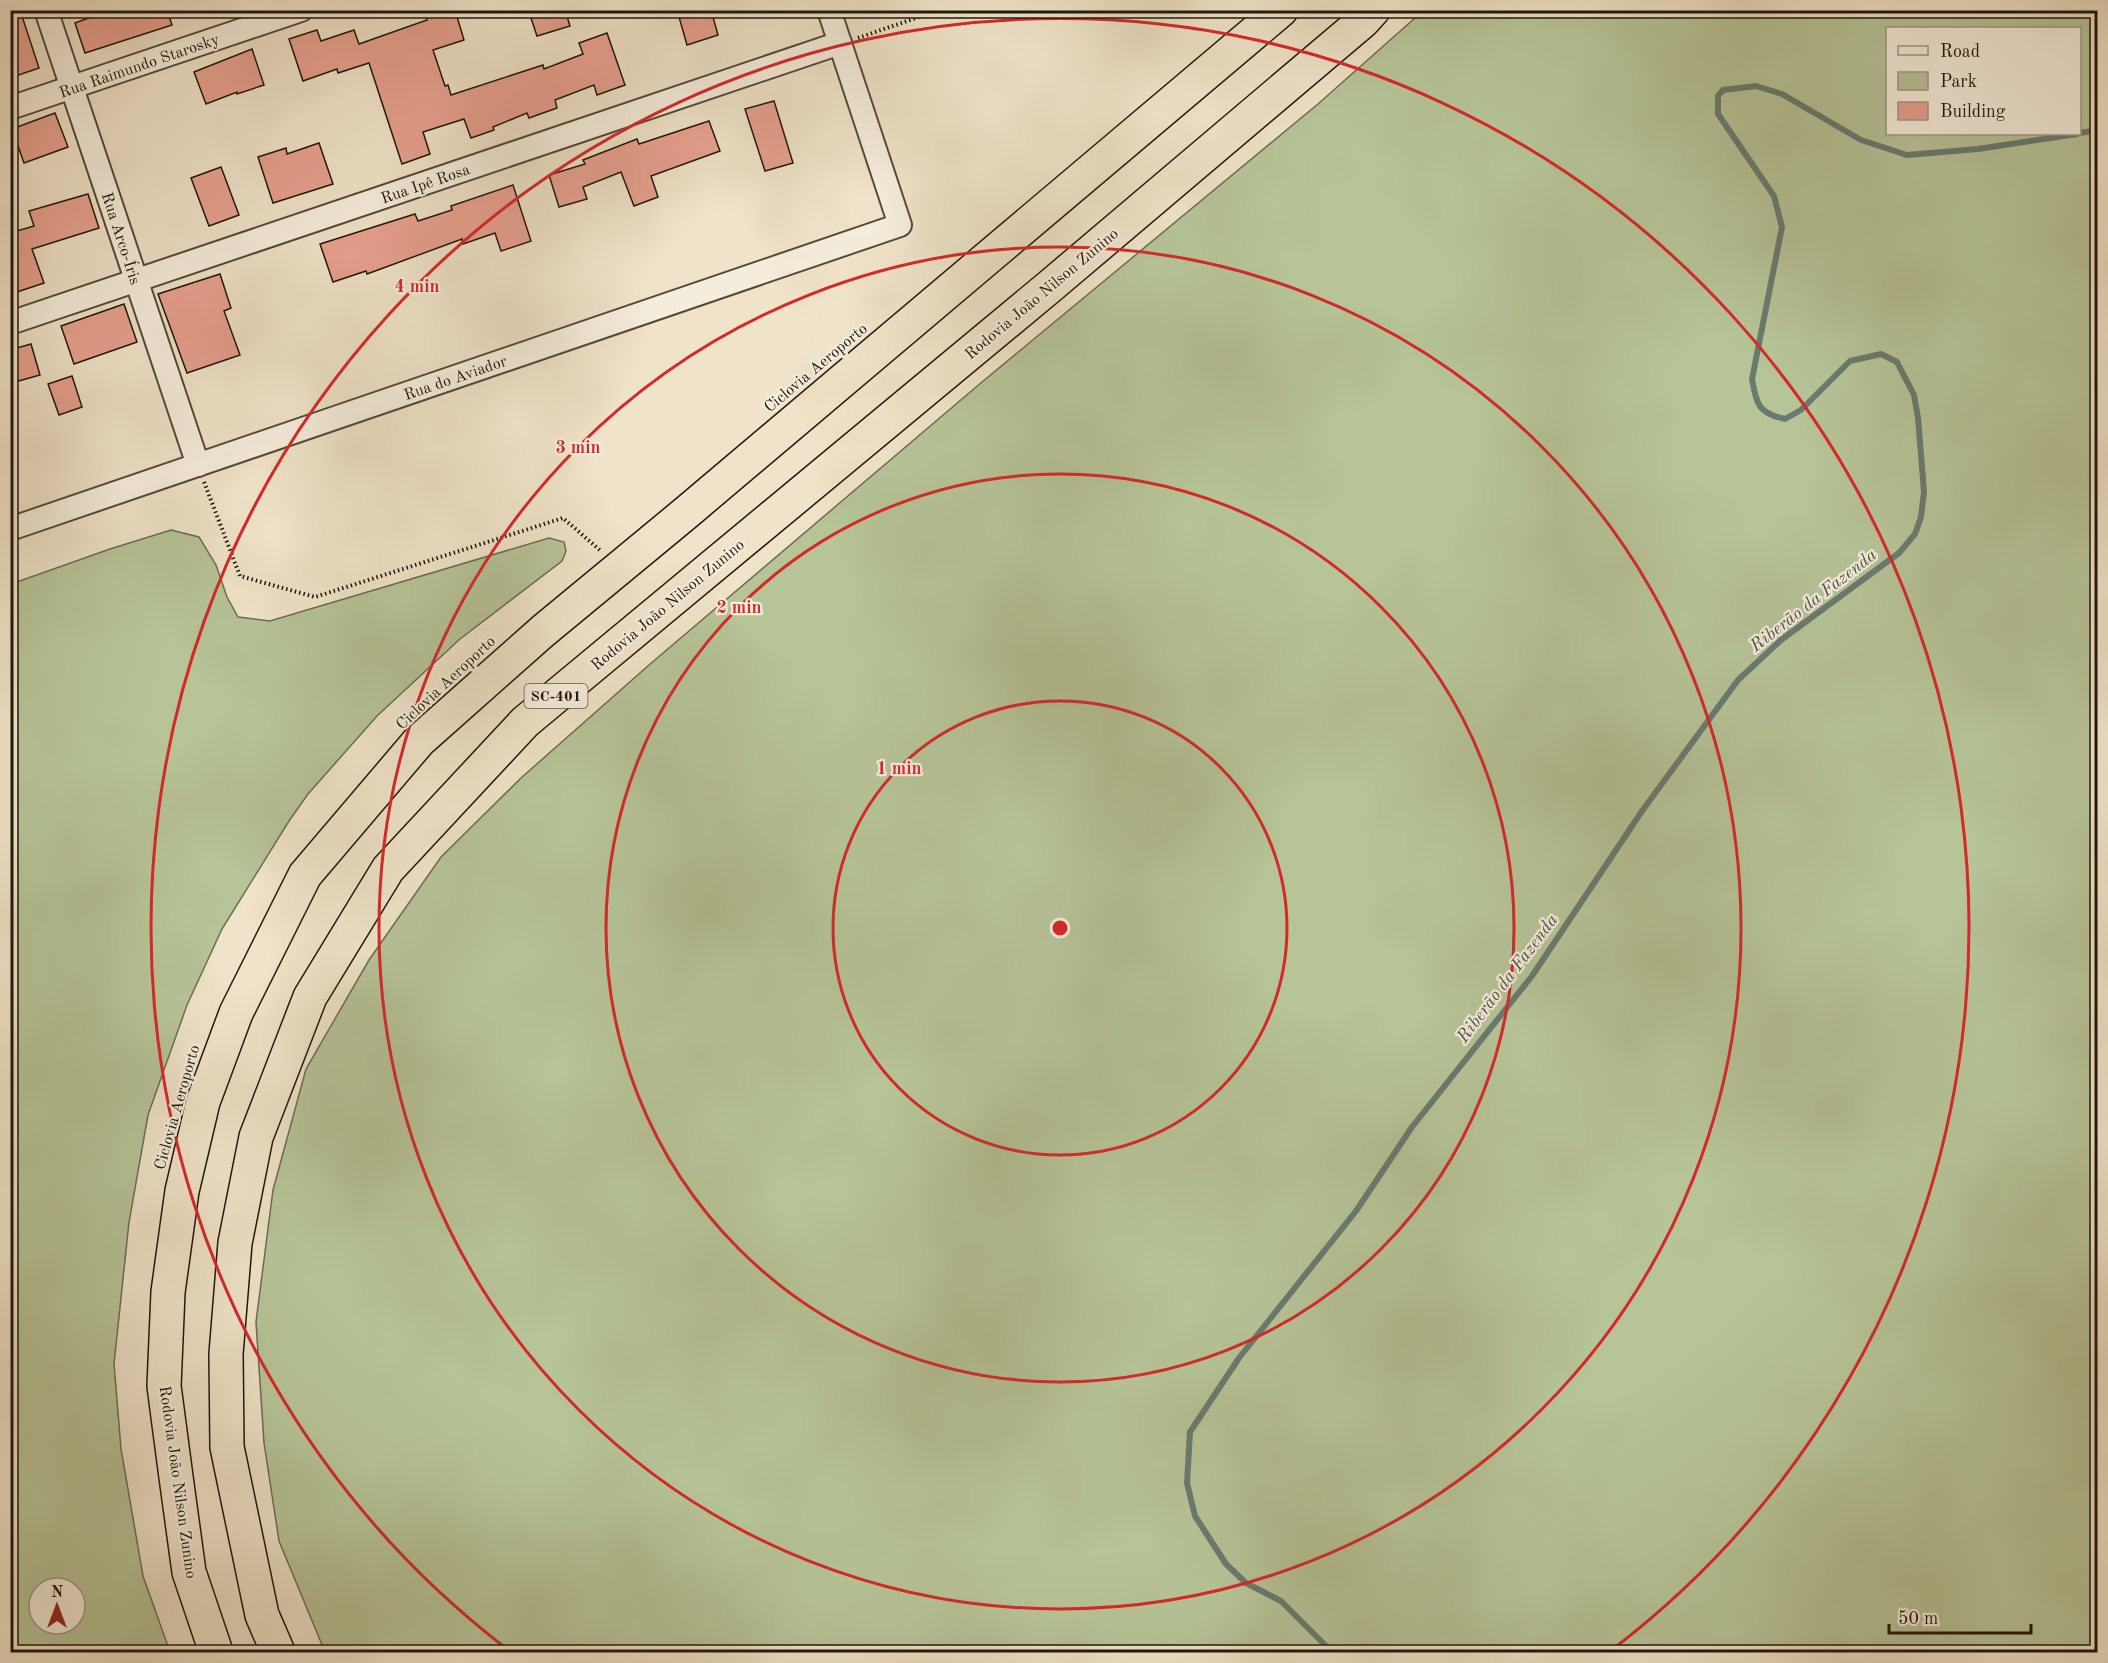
<svg xmlns="http://www.w3.org/2000/svg" width="2108" height="1663" font-family="'Old Standard TT',serif">
<style>
.green{fill:#b6c498;stroke:#6b6d50;stroke-width:1.5;fill-rule:evenodd}
.lines{fill:none;stroke-linecap:round;stroke-linejoin:round}
.stream{stroke:#697b70;stroke-width:6}
.building{fill:#e7a190;stroke:#201608;stroke-width:1.5}
.minor-casing{stroke:#544938;stroke-width:26}
.highway-casing{stroke:#201608;stroke-width:36}
.path{stroke:#201608;stroke-width:4;stroke-dasharray:1.5 3;stroke-linecap:butt}
.minor{stroke:#f5eddc;stroke-width:22}
.highway{stroke:#efe3c9;stroke-width:33}
.ring{fill:none;stroke:#d62828;stroke-width:3}
.labels{text-anchor:middle;stroke-width:4.5;stroke-linejoin:round;paint-order:stroke}
.shield{fill:#f5eddc;stroke:#605648;stroke-width:1.5}
.shield-label{font-size:15px;font-weight:bold;fill:#201608}
.street-label{font-size:16px;fill:#201608;stroke:#f5eddc}
.water-label{font-size:18px;font-style:italic;fill:#4b5145;stroke:#f5eddc}
.centre{fill:#d62828;stroke:#f5eddc;stroke-width:3}
.ring-label{font-size:18px;text-anchor:middle;font-weight:bold;fill:#d62828;stroke:#f5eddc;stroke-width:4.5;stroke-linejoin:round;paint-order:stroke}
</style>
<rect width="100%" height="100%" fill="#efe3c9"/>
<filter id="stains"><feTurbulence type="fractalNoise" baseFrequency=".00333" numOctaves="4"/><feColorMatrix values="0 0 0 0 .2 0 0 0 0 .09 0 0 0 0 .02 0 0 0 .5 -.17"/></filter>
<radialGradient id="worn" r=".72"><stop offset=".6" stop-color="#630" stop-opacity="0"/><stop offset="1" stop-color="#630" stop-opacity=".3"/></radialGradient>
<!-- green -->
<g class="green">
<path d="M 1424,10 L 2097,11 L 2097,1652 L 325,1652 L 279,1541 L 264,1443 L 256,1322 L 273,1190 L 306,1069 L 369,960 L 441,857 L 521,778 L 649,665 L 982,382 L 1318,104 ZM 1888,28 L 2080,28 L 2080,134 L 1888,134 Z"/>
<path d="M 171,530 L 199,537 L 216,565 L 227,597 L 238,617 L 270,621 L 549,538 L 564,542 L 566,551 L 562,561 L 460,639 L 377,716 L 308,794 L 289,821 L 222,929 L 187,1005 L 148,1115 L 129,1222 L 114,1364 L 121,1449 L 143,1576 L 170,1652 L 11,1652 L 11,584 L 110,549 ZM 39,1588 L 75,1588 L 75,1624 L 39,1624 Z"/>
</g>
<g class="lines">
<!-- stream -->
<g class="stream">
<polyline points="2080,133 2098,130"/>
<path d="M 1332,1652 L 1281,1601 L 1246,1583 L 1226,1564 L 1195,1516 L 1187,1483 L 1190,1432 L 1239,1358 L 1356,1211 L 1412,1127 L 1532,976 L 1642,811 L 1738,680 L 1781,640 L 1899,553 L 1915,534 L 1921,517 L 1924,492 L 1918,418 L 1914,395 L 1897,362 L 1881,354 L 1850,361 L 1801,410 L 1785,419 C 1758,413 1757,405 1752,379 L 1782,227 L 1774,196 L 1718,114 L 1718,96 L 1723,90 L 1756,86 L 1782,94 L 1861,140 L 1907,155 L 1978,149 L 2077,134"/>
</g>
</g>
<!-- building -->
<g class="building">
<polygon points="10,10 20,10 39,68 10,78"/>
<polygon points="110,10 167,10 172,25 85,53 75,23"/>
<polygon points="424,10 455,10 464,40 433,50 445,86 448,85 451,95 543,65 544,69 583,54 579,43 607,33 625,85 597,95 594,85 555,100 557,108 529,118 527,113 493,127 494,130 471,138 464,119 423,132 430,154 402,164 369,63 338,73 337,69 303,81 289,39 317,30 321,41 354,30 359,44 427,20"/>
<polygon points="554,10 565,10 570,26 537,36 531,18"/>
<polygon points="677,10 711,10 718,35 687,45"/>
<polygon points="252,49 264,85 237,94 237,92 206,104 194,72"/>
<polygon points="774,101 793,163 765,171 745,109"/>
<polygon points="55,113 68,147 24,163 12,129"/>
<polygon points="709,121 720,151 651,176 658,197 634,206 621,172 583,187 587,199 559,207 549,175 585,164 583,160 637,139 639,144"/>
<polygon points="319,143 333,184 273,203 258,157 286,148 287,154"/>
<polygon points="221,167 239,215 209,226 191,178"/>
<polygon points="513,185 531,241 501,251 495,233 463,244 462,239 367,274 366,271 333,282 320,244 415,214 418,221 452,210 451,206"/>
<polygon points="88,194 99,228 32,249 44,283 14,293 10,282 10,233 34,226 29,211"/>
<polygon points="220,274 231,308 224,311 240,355 187,373 158,294"/>
<polygon points="124,304 137,342 74,364 61,326"/>
<polygon points="31,344 40,375 15,382 10,367 10,350"/>
<polygon points="72,376 82,407 59,415 48,384"/>
</g>
<g class="lines">
<defs>
<g id="minor">
<polyline points="46,10 198,465"/>
<polyline points="10,108 301,10"/>
<polyline points="10,323 840,43"/>
<polyline points="10,529 900,225 829,10"/>
</g>
<g id="highway">
<polyline points="216,1652 189,1572 176,1477 164,1386 168,1292 182,1191 203,1102 236,1013 305,875 419,741 543,631 687,512 1281,10"/>
<polyline points="278,1652 262,1615 227,1447 226,1354 235,1243 256,1137 310,997 388,869 525,722 1048,288 1362,22 1373,10"/>
</g>
</defs>
<!-- minor casing -->
<use href="#minor" class="minor-casing"/>
<!-- highway casing -->
<use href="#highway" class="highway-casing"/>
<!-- path -->
<g class="path">
<polyline points="858,38 939,10"/>
<polyline points="204,482 240,576 315,597 563,518 602,552"/>
</g>
<!-- minor -->
<use href="#minor" class="minor"/>
<!-- highway -->
<use href="#highway" class="highway"/>
</g>
<!-- distance rings -->
<g class="ring">
<circle cx="1060" cy="928" r="227"/>
<circle cx="1060" cy="928" r="454"/>
<circle cx="1060" cy="928" r="681"/>
<path d="M507 1649A909 909 0 1 1 1613 1649"/>
</g>
<g class="labels">
<!-- shield labels -->
<rect class="shield" x="524.5" y="684" width="63" height="24" rx="4.5"/>
<g class="shield-label">
<text x="556" y="701">SC-401</text>
</g>
<!-- street labels -->
<g class="street-label">
<text transform="translate(139 65) rotate(-19)" y="6">Rua Raimundo Starosky</text>
<text transform="translate(425 183) rotate(-19)" y="6">Rua Ipê Rosa</text>
<text transform="translate(122 238) rotate(72)" y="6">Rua Arco-Íris</text>
<text transform="translate(1041 293) rotate(-40)" y="6">Rodovia João Nilson Zunino</text>
<text transform="translate(815 367) rotate(-40)" y="6">Ciclovia Aeroporto</text>
<text transform="translate(455 377) rotate(-19)" y="6">Rua do Aviador</text>
<text transform="translate(667 604) rotate(-40)" y="6">Rodovia João Nilson Zunino</text>
<text transform="translate(445 682) rotate(-43)" y="6">Ciclovia Aeroporto</text>
<text transform="translate(176 1107) rotate(-74)" y="6">Ciclovia Aeroporto</text>
<text transform="translate(179 1482) rotate(82)" y="6">Rodovia João Nilson Zunino</text>
</g>
<!-- water labels -->
<g class="water-label">
<text transform="translate(1813 600) rotate(-38)" y="6">Riberão da Fazenda</text>
<text transform="translate(1507 978) rotate(-53)" y="6">Riberão da Fazenda</text>
</g>
</g>
<circle cx="1060" cy="928" r="9" class="centre"/>
<g class="ring-label">
<text x="417" y="292">4 min</text>
<text x="578" y="453">3 min</text>
<text x="739" y="613">2 min</text>
<text x="899" y="774">1 min</text>
</g>
<!-- margin -->
<rect width="2108" height="1663" fill="none" stroke="#efe3c9" stroke-width="36"/>
<rect x="12" y="12" width="2084" height="1639" fill="none" stroke="#201608" stroke-width="3"/>
<rect x="18" y="18" width="2072" height="1627" fill="none" stroke="#201608" stroke-width="1.5"/>
<!-- legend -->
<rect x="1886" y="27" width="195" height="108" fill="#f5eddc" stroke="#a09787" stroke-width="1.5"/>
<rect x="1898" y="46" width="30" height="9" fill="#f5eddc" stroke="#a09787" stroke-width="1.5"/>
<text x="1940" y="57" font-size="18" fill="#201608">Road</text>
<rect x="1898" y="72" width="30" height="18" fill="#b6c498" stroke="#a09787" stroke-width="1.5"/>
<text x="1940" y="87" font-size="18" fill="#201608">Park</text>
<rect x="1898" y="102" width="30" height="18" fill="#e7a190" stroke="#a09787" stroke-width="1.5"/>
<text x="1940" y="117" font-size="18" fill="#201608">Building</text>
<!-- north arrow -->
<g transform="translate(57 1606)"><circle r="28" fill="#f5eddc" stroke="#a09787" stroke-width="1.5"/>
<path d="M0-4.5L10 22L0 15L-10 22Z" fill="#8f2418"/>
<text y="-9" font-size="16" font-weight="bold" text-anchor="middle" fill="#201608">N</text>
</g>
<!-- scale -->
<path d="M1889 1624v9h142v-9" fill="none" stroke="#201608" stroke-width="3"/>
<text x="1898" y="1624" font-size="18" fill="#201608" stroke="#f5eddc" stroke-width="4.5" paint-order="stroke">50 m</text>
<rect width="100%" height="100%" filter="url(#stains)"/>
<rect width="100%" height="100%" fill="url(#worn)"/>
</svg>
